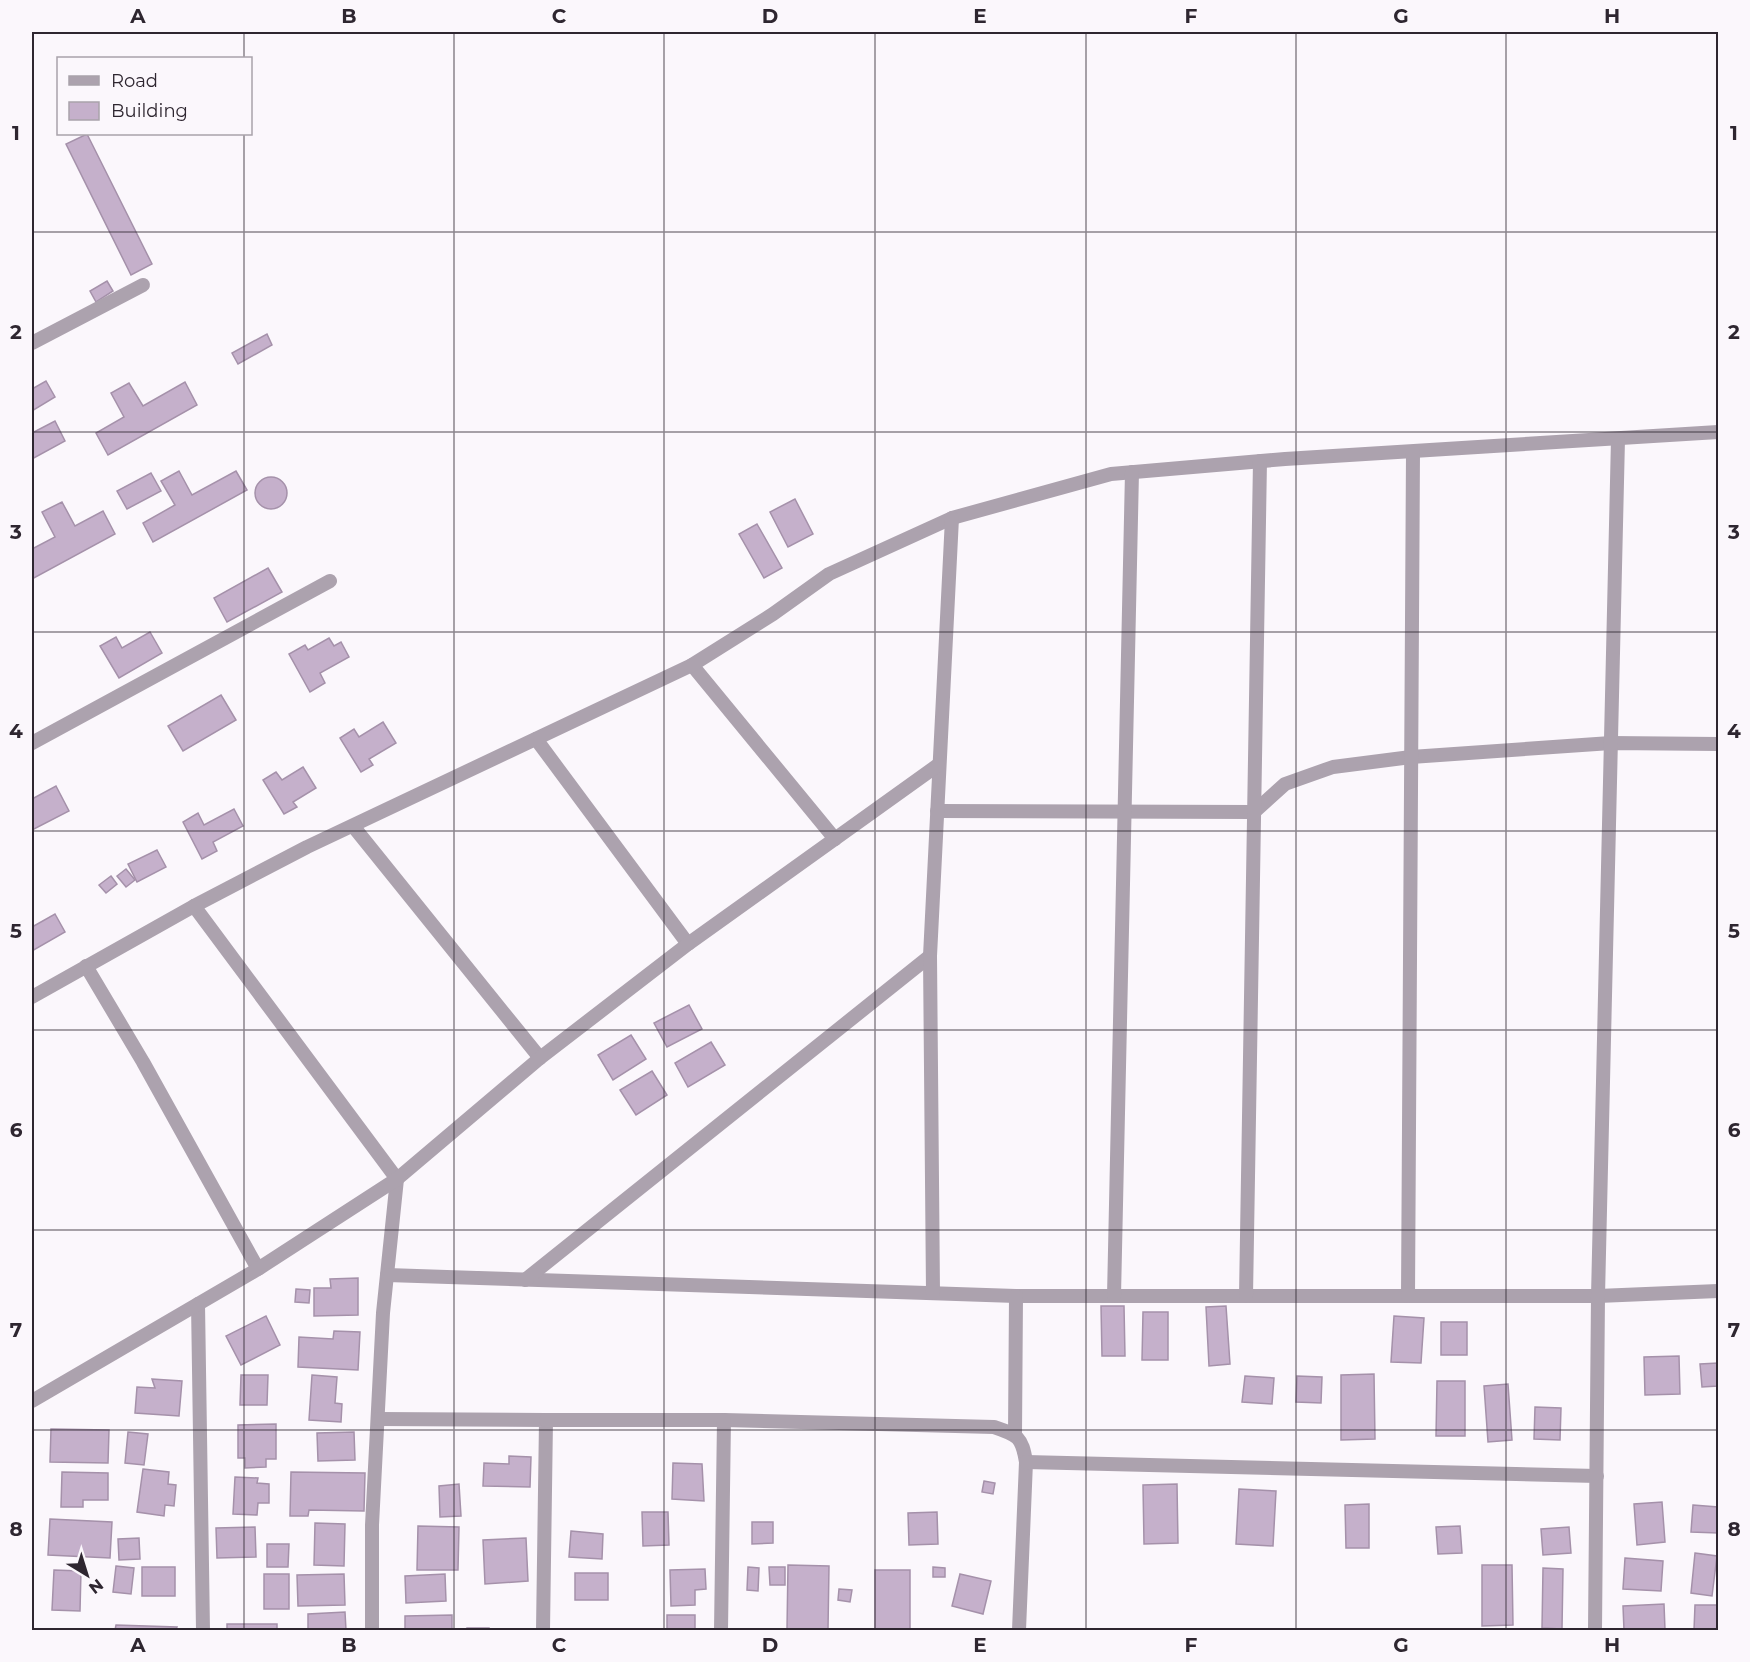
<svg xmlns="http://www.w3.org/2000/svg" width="1750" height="1662" font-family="Montserrat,sans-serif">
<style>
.building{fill:#c5b0cb;stroke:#a591aa;stroke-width:1.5}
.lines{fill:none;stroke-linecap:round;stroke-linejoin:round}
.minor{stroke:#aca2ae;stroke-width:14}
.grid{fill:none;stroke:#2e2630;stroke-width:1.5;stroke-opacity:0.55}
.neatline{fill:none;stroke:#2e2630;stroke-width:2}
.grid-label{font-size:20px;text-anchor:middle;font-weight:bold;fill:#2e2630}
</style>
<rect width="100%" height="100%" fill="#fbf7fc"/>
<!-- building -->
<g class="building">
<polygon points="87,134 152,264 131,275 66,144"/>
<polygon points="107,281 113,291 96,302 90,291"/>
<polygon points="267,334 272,345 238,364 232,353"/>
<polygon points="46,381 55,397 32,411 32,389"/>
<polygon points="185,382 197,405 108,455 96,433 124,417 111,393 129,383 143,406"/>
<polygon points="55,421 65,441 32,459 32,433"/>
<polygon points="179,471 192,495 236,471 247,490 153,542 143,523 175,505 161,481"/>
<polygon points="151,473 161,491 127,509 117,491"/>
<circle cx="271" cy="493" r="16"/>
<polygon points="795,499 813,534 788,547 770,512"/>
<polygon points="62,502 75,526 103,511 115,534 32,579 32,549 55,537 42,512"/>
<polygon points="757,524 782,568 764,578 739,534"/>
<polygon points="268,568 282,592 227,622 214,598"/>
<polygon points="150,632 162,653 119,678 100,646 116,637 122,648"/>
<polygon points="329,638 334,646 341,642 349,657 320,673 325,683 310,692 289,654 305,645 308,650"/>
<polygon points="221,695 236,720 183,751 168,726"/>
<polygon points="383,722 396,743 369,759 373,765 361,772 340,738 354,729 359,737"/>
<polygon points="303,767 316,788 293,802 297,807 284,814 263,780 276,772 282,780"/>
<polygon points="56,786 69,811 32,830 32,799"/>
<polygon points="234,809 243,826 213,842 217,851 202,859 183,822 198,813 204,825"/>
<polygon points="157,850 166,867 137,882 128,864"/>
<polygon points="126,869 135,880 126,887 117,876"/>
<polygon points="111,876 117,884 106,893 99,885"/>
<polygon points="55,914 65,932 32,951 32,927"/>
<polygon points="689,1005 702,1029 667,1047 654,1023"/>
<polygon points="631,1035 646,1059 613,1080 598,1055"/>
<polygon points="711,1042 725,1065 688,1087 675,1063"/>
<polygon points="652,1071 667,1095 636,1115 620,1090"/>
<polygon points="358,1278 358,1315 314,1316 314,1288 331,1288 330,1279"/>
<polygon points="296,1289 310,1290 309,1303 295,1302"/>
<polygon points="1101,1306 1124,1306 1125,1356 1102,1356"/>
<polygon points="1226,1306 1230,1364 1209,1366 1206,1307"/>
<polygon points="1143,1312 1168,1312 1168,1360 1142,1360"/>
<polygon points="266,1316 280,1345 241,1365 226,1336"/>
<polygon points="1394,1316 1424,1318 1421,1363 1391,1362"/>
<rect x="1441" y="1322" width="26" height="33"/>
<polygon points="334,1331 360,1332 358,1370 298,1367 299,1337 333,1339"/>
<polygon points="1679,1356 1680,1394 1645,1395 1644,1357"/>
<polygon points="1718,1363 1718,1386 1702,1387 1700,1364"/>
<polygon points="1374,1374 1375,1439 1341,1440 1341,1375"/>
<polygon points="241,1375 268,1375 267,1405 240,1405"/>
<polygon points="312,1375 337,1377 335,1403 342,1404 341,1422 309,1420"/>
<polygon points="1245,1376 1274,1378 1272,1404 1242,1402"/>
<polygon points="1297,1376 1322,1377 1321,1403 1296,1402"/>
<polygon points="152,1379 182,1381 179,1416 135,1413 137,1387 155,1388"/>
<polygon points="1437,1381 1465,1381 1465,1436 1436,1436"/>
<polygon points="1508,1384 1512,1440 1488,1442 1484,1386"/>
<polygon points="1535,1407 1561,1408 1560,1440 1534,1439"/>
<polygon points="276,1424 276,1459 266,1459 266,1467 245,1468 245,1458 238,1458 238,1425"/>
<polygon points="51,1429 109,1430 108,1463 50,1462"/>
<polygon points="128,1432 148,1434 144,1465 125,1463"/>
<polygon points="354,1432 355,1460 318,1461 317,1433"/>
<polygon points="509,1456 531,1457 530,1487 483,1486 484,1463 509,1464"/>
<polygon points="673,1463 702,1464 704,1501 672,1499"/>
<polygon points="143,1469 169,1472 168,1484 176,1485 174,1506 165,1505 164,1516 137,1512"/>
<polygon points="62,1472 108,1473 108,1500 83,1500 83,1507 61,1507"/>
<polygon points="291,1472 365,1473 364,1511 309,1510 308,1516 290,1516"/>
<polygon points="235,1477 258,1478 257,1483 269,1484 269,1503 258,1503 257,1515 233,1514"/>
<polygon points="984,1481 995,1483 993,1494 982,1492"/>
<polygon points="459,1484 461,1516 440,1517 439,1486"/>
<polygon points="1177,1484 1178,1543 1144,1544 1143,1485"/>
<polygon points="1239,1489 1276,1491 1273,1546 1236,1544"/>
<polygon points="1662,1502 1665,1542 1637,1545 1634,1504"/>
<polygon points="1369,1504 1369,1548 1346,1548 1345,1505"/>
<polygon points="1693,1505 1718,1507 1718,1533 1691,1532"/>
<polygon points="642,1512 668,1512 669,1545 643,1546"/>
<polygon points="937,1512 938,1544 909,1545 908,1513"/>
<polygon points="50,1519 112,1522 110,1558 48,1555"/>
<polygon points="752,1522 773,1522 773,1543 752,1544"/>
<polygon points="315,1523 345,1524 344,1566 314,1565"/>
<polygon points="418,1526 459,1527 458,1570 417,1570"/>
<polygon points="1460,1526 1462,1553 1438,1554 1436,1527"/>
<polygon points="255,1527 256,1557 217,1558 216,1528"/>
<polygon points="1569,1527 1571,1553 1543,1555 1541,1529"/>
<polygon points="571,1531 603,1534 602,1559 569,1557"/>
<polygon points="139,1538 140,1559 119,1560 118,1539"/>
<polygon points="526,1538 528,1581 485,1584 483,1540"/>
<polygon points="267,1544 289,1544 288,1567 267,1567"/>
<polygon points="1695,1553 1717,1556 1712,1596 1691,1593"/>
<polygon points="1625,1558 1663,1561 1661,1591 1623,1589"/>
<polygon points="788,1565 829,1566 828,1629 787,1629"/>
<polygon points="1482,1565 1512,1565 1513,1625 1482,1626"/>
<polygon points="116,1566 134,1568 131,1594 113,1592"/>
<rect x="142" y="1567" width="33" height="29"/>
<polygon points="748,1567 759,1568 758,1591 747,1590"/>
<polygon points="769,1567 785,1567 785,1585 770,1585"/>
<polygon points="933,1567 945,1568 945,1577 933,1577"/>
<polygon points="1543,1568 1563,1569 1562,1629 1542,1628"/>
<polygon points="705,1569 706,1589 695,1590 695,1605 671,1606 670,1570"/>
<polygon points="54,1570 81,1571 80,1611 52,1610"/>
<rect x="875" y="1570" width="35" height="60"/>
<rect x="575" y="1573" width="33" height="27"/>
<rect x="264" y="1574" width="25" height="35"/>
<polygon points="344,1574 345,1605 298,1606 297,1575"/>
<polygon points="445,1574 446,1601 406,1603 405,1576"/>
<polygon points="960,1574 991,1581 983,1614 952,1606"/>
<polygon points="839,1589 852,1590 850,1602 838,1600"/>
<polygon points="1664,1604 1665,1630 1624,1630 1623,1606"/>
<polygon points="1695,1605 1718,1605 1718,1630 1694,1630"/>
<polygon points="345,1612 346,1630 308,1630 308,1614"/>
<polygon points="452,1615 452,1630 405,1630 405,1616"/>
<rect x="667" y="1615" width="28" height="15"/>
<rect x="227" y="1624" width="50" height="6"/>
<polygon points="116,1625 177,1627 176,1630 115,1630"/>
<rect x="467" y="1628" width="22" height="2"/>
</g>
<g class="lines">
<!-- minor -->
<g class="minor">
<polyline points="32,343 143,285"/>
<polyline points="692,665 835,839"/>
<polyline points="536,739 688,944"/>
<polyline points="32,743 330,581"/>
<polyline points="937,811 1254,812 1285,784 1333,767 1411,757 1611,743 1718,744"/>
<polyline points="353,826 540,1058"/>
<polyline points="194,906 397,1179 383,1313 372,1525 372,1630"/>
<polyline points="86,966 143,1062 258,1269"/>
<polyline points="32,997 194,906 307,847 692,665 773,614 829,574 952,518 1111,474 1285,459 1718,432"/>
<polyline points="387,1275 1016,1296 1598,1296 1718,1291"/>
<polyline points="525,1280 930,956"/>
<polyline points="933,1293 930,956 952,518"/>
<polyline points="1114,1296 1132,472"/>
<polyline points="1246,1296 1260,461"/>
<polyline points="1408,1296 1413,452"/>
<polyline points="198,1304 203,1630"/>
<polyline points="32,1401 258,1269 397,1179 540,1058 688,944 938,765"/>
<polyline points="379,1419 546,1420 543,1630"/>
<path d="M 546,1420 L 724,1420 L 994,1427 C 1018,1435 1022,1437 1026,1462 L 1019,1630"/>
<polyline points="1015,1434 1016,1296"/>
<polyline points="1026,1462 1597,1476"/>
<polyline points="721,1630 724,1420"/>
<polyline points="1595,1630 1598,1296 1618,439"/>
</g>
</g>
<!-- grid -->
<path class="grid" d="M 244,32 L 244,58M 454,32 L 454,1630M 664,32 L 664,1630M 875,32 L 875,1630M 1086,32 L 1086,1630M 1296,32 L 1296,1630M 1506,32 L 1506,1630M 244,134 L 244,1630M 32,232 L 1718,232M 32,432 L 1718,432M 32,632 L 1718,632M 32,831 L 1718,831M 32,1030 L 1718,1030M 32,1230 L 1718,1230M 32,1430 L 1718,1430"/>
<!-- border -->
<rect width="1750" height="1662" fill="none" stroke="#fbf7fc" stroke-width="66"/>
<!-- legend -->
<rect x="57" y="57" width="195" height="78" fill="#fbf7fc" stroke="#a9a3aa" stroke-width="1.5"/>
<rect x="69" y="76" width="30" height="9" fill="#aca2ae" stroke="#a9a3aa" stroke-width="1.5"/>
<text x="111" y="87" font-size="18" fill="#2e2630">Road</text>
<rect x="69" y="102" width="30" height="18" fill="#c5b0cb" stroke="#a9a3aa" stroke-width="1.5"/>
<text x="111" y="117" font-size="18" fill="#2e2630">Building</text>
<!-- north arrow -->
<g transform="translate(87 1575) rotate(142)" stroke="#fbf7fc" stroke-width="4.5" paint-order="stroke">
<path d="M0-4.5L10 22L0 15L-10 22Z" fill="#2e2630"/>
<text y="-9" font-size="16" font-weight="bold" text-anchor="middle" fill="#2e2630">N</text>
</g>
<rect x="33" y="33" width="1684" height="1596" class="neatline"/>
<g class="grid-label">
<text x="138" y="23">A</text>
<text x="349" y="23">B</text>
<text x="559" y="23">C</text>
<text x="770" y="23">D</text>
<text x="980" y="23">E</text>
<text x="1191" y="23">F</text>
<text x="1401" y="23">G</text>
<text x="1612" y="23">H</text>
<text x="16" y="140">1</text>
<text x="1734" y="140">1</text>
<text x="16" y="339">2</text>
<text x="1734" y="339">2</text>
<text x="16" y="539">3</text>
<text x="1734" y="539">3</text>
<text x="16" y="738">4</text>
<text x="1734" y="738">4</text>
<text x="16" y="938">5</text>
<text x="1734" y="938">5</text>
<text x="16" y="1137">6</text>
<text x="1734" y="1137">6</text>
<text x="16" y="1337">7</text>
<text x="1734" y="1337">7</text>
<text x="16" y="1536">8</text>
<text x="1734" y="1536">8</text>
<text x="138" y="1652">A</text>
<text x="349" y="1652">B</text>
<text x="559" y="1652">C</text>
<text x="770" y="1652">D</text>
<text x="980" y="1652">E</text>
<text x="1191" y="1652">F</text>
<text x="1401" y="1652">G</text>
<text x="1612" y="1652">H</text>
</g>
</svg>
